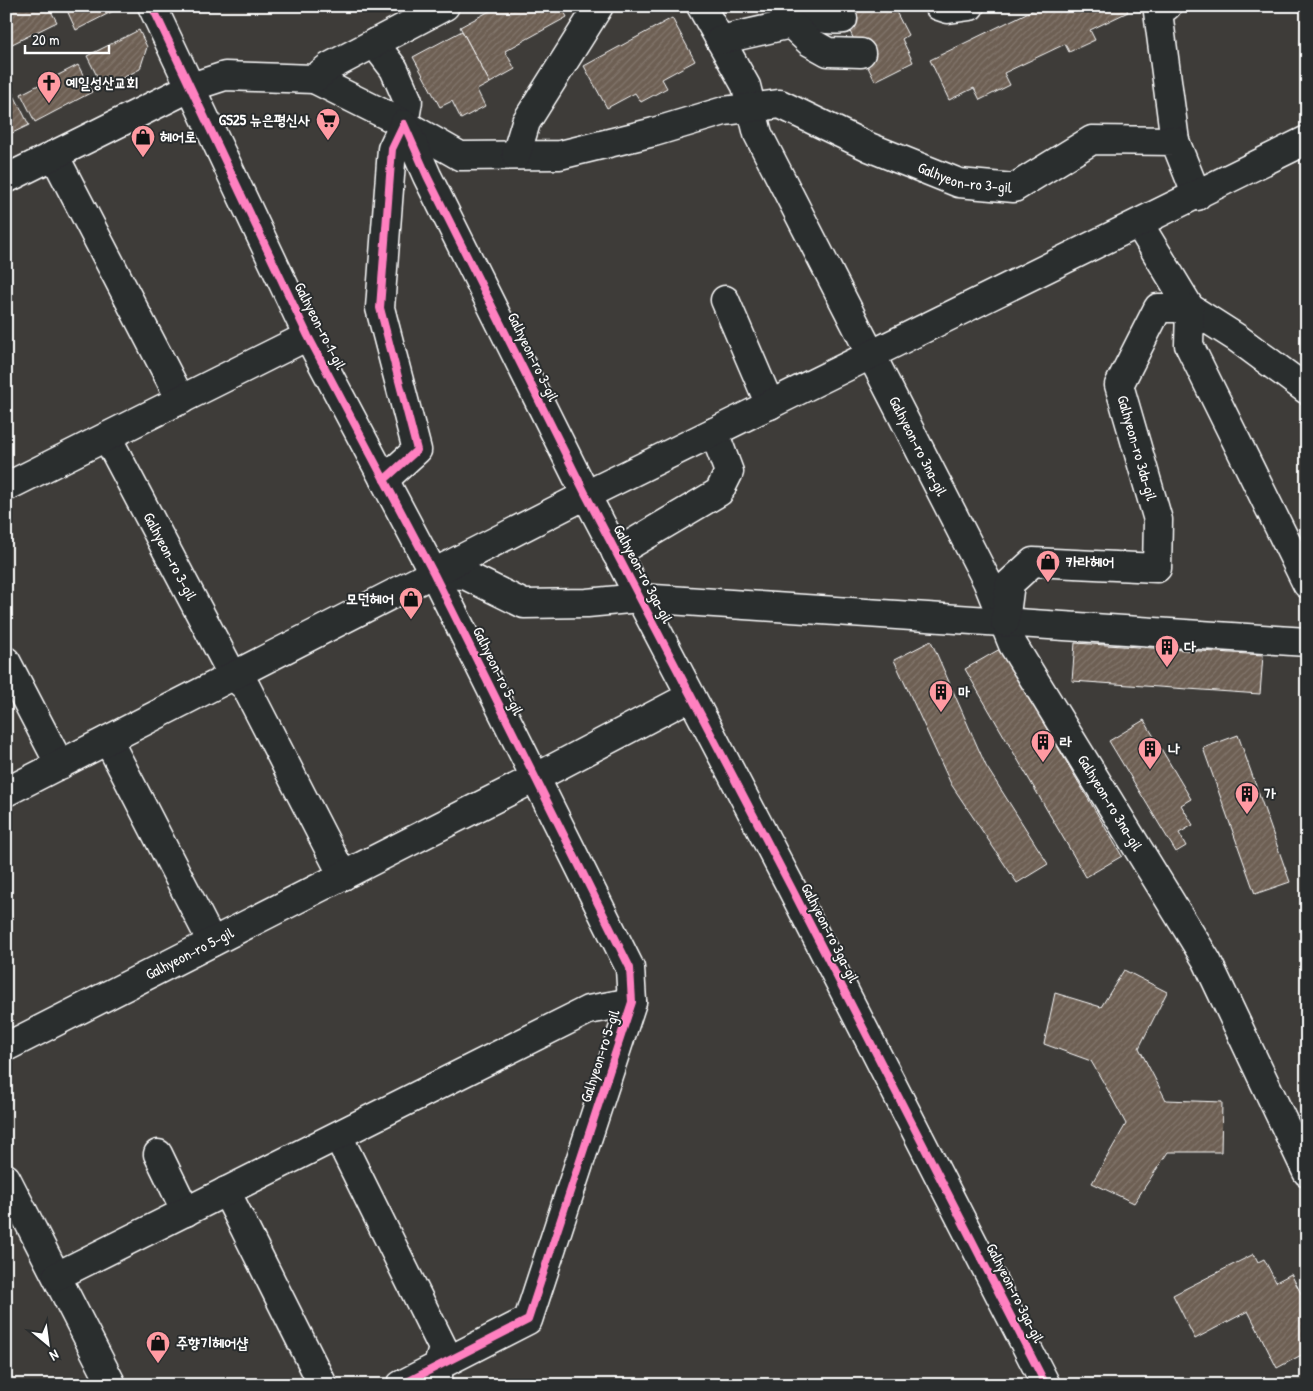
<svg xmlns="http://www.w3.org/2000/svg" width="1313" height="1391" font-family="'Patrick Hand','Poor Story',sans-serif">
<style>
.building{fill:url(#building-hatch);stroke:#fff}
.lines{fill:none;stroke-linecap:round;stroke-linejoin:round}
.minor-casing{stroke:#fff;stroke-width:31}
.minor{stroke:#2a2d2e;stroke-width:28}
.cycleway-casing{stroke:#2a2d2e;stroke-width:11}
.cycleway{stroke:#ff80c0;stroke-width:8}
.labels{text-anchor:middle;stroke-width:4;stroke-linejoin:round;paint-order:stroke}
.poi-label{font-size:15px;font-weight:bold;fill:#fff;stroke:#2a2d2e;text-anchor:start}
.street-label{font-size:15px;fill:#fff;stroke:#2a2d2e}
</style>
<defs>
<pattern id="building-hatch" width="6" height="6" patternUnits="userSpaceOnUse" patternTransform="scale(1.25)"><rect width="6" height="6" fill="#6d5f53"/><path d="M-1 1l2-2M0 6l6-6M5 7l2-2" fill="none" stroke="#83776d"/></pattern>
</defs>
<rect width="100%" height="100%" fill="#3e3c39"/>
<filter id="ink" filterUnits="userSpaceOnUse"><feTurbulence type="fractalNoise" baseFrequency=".02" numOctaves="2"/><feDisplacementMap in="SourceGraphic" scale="10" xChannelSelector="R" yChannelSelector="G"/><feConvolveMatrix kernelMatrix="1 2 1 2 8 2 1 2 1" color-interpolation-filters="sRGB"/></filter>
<g filter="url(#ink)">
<!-- building -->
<g class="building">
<polygon points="6,6 48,6 57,22 6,47"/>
<polygon points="65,6 123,6 76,30"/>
<polygon points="499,6 561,6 567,17 505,51 515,69 490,83 460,27"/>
<polygon points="837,6 893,6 908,35 902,39 913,62 875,81"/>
<polygon points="1041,6 1125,6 1128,12 1090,30 1095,40 1084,45 1069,52 1065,44 1004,73 1010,85 980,100 974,88 949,100 930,60"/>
<polygon points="672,18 695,61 662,79 667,88 641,102 635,93 607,108 584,66"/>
<polygon points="139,30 147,47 140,69 103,88 87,56"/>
<polygon points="462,31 490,83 477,90 485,106 461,119 452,101 440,107 413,57"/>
<polygon points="78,65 92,92 35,122 21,94"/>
<polygon points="12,91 29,125 6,136 6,94"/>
<polygon points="931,641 986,766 1048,864 1017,883 951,784 894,660"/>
<polygon points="1075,643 1263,655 1260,694 1072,681"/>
<polygon points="1000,649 1122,856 1086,877 965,669"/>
<polygon points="1144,720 1191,799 1181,805 1193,825 1179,833 1186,846 1176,852 1109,741"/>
<polygon points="1238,735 1290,882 1255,894 1203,748"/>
<polygon points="1124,970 1167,992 1139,1048 1166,1100 1222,1102 1221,1152 1168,1152 1134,1203 1092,1183 1126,1124 1110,1094 1091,1061 1044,1044 1055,993 1101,1007"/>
<polygon points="1254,1254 1258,1262 1264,1259 1276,1282 1291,1274 1307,1305 1307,1352 1277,1368 1248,1311 1195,1339 1173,1295"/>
</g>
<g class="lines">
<defs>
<g id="minor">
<polyline points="152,6 308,336 434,574 630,968 632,1002 528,1320 401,1385"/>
<path id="s1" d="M 701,6 L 746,86 L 758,134 L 987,581 L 1013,645 L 1207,961 L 1307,1172"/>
<polyline points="939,6 948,9 970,6"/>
<polyline points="1167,6 1158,12 1175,141"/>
<path d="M 798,10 C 813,17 826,21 843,19"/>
<polyline points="720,40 791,24 810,42 828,52 861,53"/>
<polyline points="374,43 394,69 408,101 404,124"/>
<path id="s2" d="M 314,79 L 404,124 L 460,156 L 560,155 L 654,132 L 724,111 L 780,104 L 869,147 L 959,183 L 1014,188 L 1092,140 L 1175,141 L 1197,196"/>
<polyline points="54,155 181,400"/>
<polyline points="516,155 526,122 599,6"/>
<polyline points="6,179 191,87 225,76 314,79 329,67 445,6"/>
<polyline points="1139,224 1190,308 1237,338 1307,390"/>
<polyline points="725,300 770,405"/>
<path id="s3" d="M 107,437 L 233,676 L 246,687 L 343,876"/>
<polyline points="384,480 417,450 380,308 392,149 404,124 427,176 586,495 791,887 1046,1385"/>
<polyline points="6,487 308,336"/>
<polyline points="616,553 719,492 729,472 714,432"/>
<polyline points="434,574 465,575 524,604 587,603 639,598 1307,642"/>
<polyline points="1005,622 1010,583 1033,562 1157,568 1158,520 1119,385 1158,308 1190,308 1189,345 1307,584"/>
<polyline points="6,661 60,765"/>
<polyline points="108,740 212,942"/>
<polyline points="6,792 586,495 1307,140"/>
<path id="s4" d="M 6,1047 L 535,778 L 691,696"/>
<polyline points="338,1136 443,1348 438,1366 438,1379"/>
<polyline points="158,1154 186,1212"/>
<polyline points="6,1178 112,1385"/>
<polyline points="226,1191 323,1385"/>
<polyline points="57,1276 588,1010 632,1002"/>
</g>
</defs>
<!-- minor casing -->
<use href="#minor" class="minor-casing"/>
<!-- minor -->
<use href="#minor" class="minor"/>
<defs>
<g id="cycleway">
<polyline points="152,6 308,336 434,574 630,968 632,1002 528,1320 401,1385"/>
<polyline points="384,480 417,450 380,308 392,149 404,124 427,176 586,495 791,887 1046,1385"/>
</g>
</defs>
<!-- cycleway casing -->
<use href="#cycleway" class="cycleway-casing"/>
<!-- cycleway -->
<use href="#cycleway" class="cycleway"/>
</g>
</g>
<!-- icons -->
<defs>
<symbol id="church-pin" viewBox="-11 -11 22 30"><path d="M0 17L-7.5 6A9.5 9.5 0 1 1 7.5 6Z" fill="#ff9aa2" stroke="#2a2d2e"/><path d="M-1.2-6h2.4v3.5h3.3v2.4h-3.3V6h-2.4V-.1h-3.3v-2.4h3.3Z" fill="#111"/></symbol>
<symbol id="supermarket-pin" viewBox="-11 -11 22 30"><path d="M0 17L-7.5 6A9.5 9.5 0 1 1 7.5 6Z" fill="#ff9aa2" stroke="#2a2d2e"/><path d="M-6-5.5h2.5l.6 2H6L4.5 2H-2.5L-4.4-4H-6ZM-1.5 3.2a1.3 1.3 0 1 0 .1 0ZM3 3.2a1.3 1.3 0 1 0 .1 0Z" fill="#111"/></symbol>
<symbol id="shop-pin" viewBox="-11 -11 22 30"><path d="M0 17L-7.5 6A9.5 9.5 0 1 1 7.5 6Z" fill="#ff9aa2" stroke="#2a2d2e"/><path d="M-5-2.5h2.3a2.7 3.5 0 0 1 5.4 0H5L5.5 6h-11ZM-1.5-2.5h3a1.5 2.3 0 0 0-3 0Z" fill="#111"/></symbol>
<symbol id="building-pin" viewBox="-11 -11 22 30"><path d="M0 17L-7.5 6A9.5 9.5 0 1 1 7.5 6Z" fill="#ff9aa2" stroke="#2a2d2e"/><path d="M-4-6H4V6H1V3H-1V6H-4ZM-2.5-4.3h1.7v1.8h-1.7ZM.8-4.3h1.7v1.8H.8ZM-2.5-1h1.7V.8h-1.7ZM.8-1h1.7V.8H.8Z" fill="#111"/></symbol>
</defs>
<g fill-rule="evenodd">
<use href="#church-pin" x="35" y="69" width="28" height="38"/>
<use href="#supermarket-pin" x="314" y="106" width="28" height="38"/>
<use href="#shop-pin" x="129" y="123" width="28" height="38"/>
<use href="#shop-pin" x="1034" y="548" width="28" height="38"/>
<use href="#shop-pin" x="397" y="585" width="28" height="38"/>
<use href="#building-pin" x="1153" y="633" width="28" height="38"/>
<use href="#building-pin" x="927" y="678" width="28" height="38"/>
<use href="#building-pin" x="1029" y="728" width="28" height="38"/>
<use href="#building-pin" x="1136" y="735" width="28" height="38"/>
<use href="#building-pin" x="1233" y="780" width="28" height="38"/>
<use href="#shop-pin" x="144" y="1329" width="28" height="38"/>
</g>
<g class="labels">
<!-- poi labels -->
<g class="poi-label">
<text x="66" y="88">예일성산교회</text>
<text x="310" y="125" text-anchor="end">GS25 뉴은평신사</text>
<text x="160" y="142">헤어로</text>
<text x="1066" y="567">카라헤어</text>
<text x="394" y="604" text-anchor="end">모던헤어</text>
<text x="1184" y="652">다</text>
<text x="958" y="697">마</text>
<text x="1060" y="747">라</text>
<text x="1168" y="754">나</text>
<text x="1264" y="799">가</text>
<text x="176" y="1348">주향기헤어샵</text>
</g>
<!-- street labels -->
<g class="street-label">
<text dy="5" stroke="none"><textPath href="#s2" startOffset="692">Galhyeon-ro 3-gil</textPath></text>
<text transform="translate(320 326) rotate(63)" y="5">Galhyeon-ro 1-gil</text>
<text transform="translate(533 357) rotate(64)" y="5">Galhyeon-ro 3-gil</text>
<text dy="5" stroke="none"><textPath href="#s1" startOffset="492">Galhyeon-ro 3na-gil</textPath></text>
<text transform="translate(1137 448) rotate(74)" y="5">Galhyeon-ro 3da-gil</text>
<text dy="5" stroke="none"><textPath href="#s3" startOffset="135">Galhyeon-ro 3-gil</textPath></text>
<text transform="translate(643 574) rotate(62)" y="5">Galhyeon-ro 3ga-gil</text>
<text transform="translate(498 671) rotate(64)" y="5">Galhyeon-ro 5-gil</text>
<text dy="5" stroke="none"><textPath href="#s1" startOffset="898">Galhyeon-ro 3na-gil</textPath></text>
<text transform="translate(830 933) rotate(63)" y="5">Galhyeon-ro 3ga-gil</text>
<text dy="5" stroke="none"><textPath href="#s4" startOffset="206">Galhyeon-ro 5-gil</textPath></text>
<text transform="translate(600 1056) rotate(-72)" y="5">Galhyeon-ro 5-gil</text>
<text transform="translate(1015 1293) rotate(63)" y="5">Galhyeon-ro 3ga-gil</text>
</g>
</g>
<!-- margin -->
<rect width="1313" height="1391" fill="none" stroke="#2a2d2e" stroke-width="25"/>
<rect x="12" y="12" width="1288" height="1366" fill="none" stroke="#fff" stroke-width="2" filter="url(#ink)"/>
<!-- north arrow -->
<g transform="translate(48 1344) rotate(151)" stroke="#2a2d2e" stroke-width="4" paint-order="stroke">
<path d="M0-4L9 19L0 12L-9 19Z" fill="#ffffff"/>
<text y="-8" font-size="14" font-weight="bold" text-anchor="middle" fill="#ffffff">N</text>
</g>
<!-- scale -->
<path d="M25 45v8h84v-8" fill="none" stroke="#ffffff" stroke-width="2.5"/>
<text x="32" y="45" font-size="15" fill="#ffffff" stroke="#2a2d2e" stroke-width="4" paint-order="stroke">20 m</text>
</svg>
